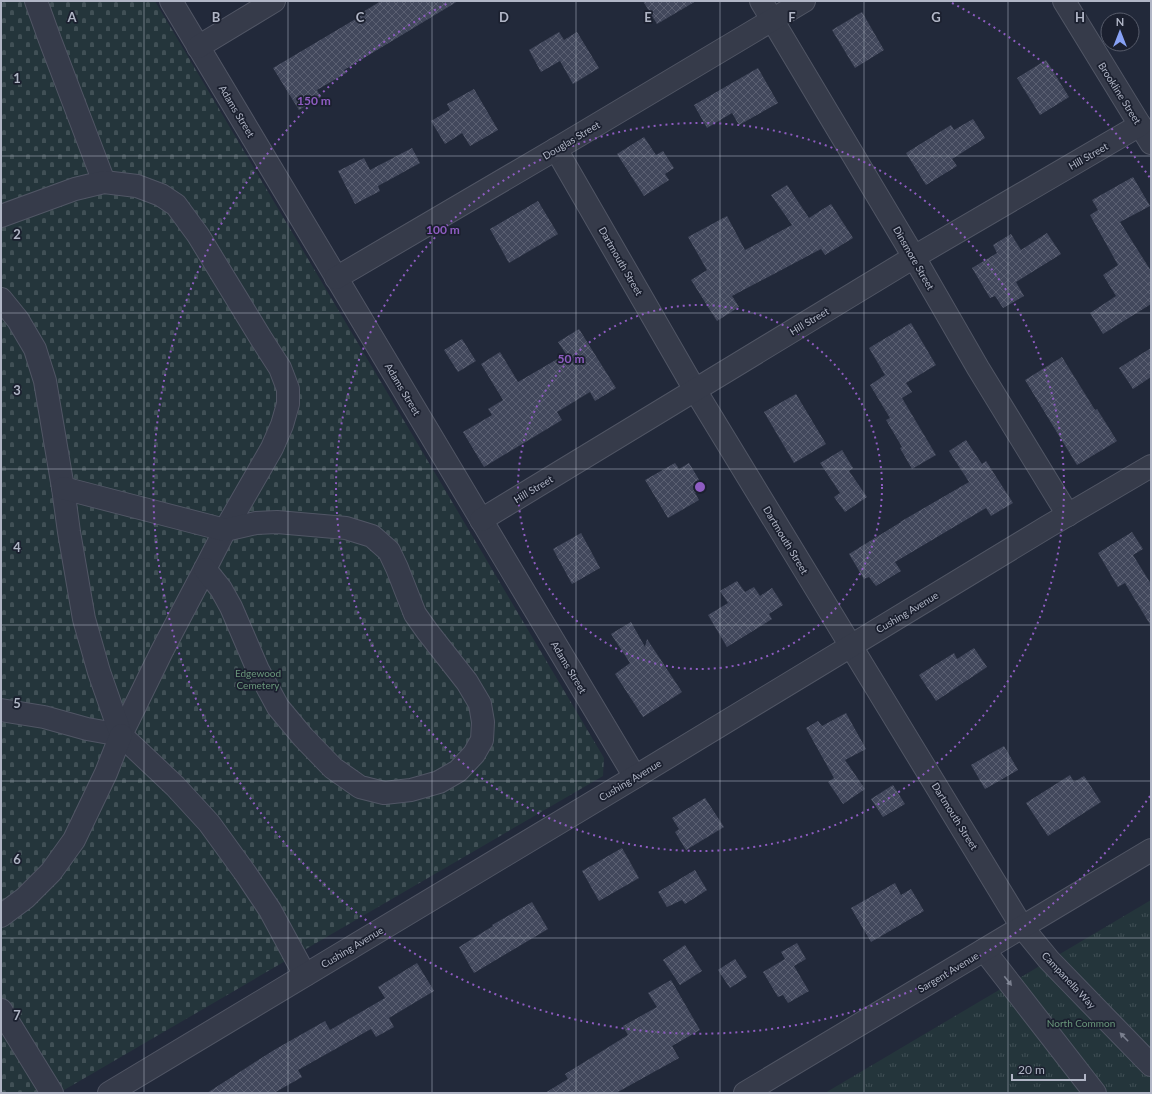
<svg xmlns="http://www.w3.org/2000/svg" width="1152" height="1094" font-family="Lato,sans-serif">
<style>
.cemetery{fill:url(#cemetery-stones)}
.park{fill:url(#park-tufts)}
.building{fill:url(#building-cross-hatch)}
.lines{fill:none;stroke-linecap:round;stroke-linejoin:round}
.minor-casing{stroke:#515665;stroke-width:24}
.minor{stroke:#363b4a;stroke-width:22}
.oneway{fill:#7a7f8e}
.grid{fill:none;stroke:#b1b6c6;stroke-width:1;stroke-opacity:0.55}
.ring{fill:none;stroke:#8e5cc1;stroke-width:2;stroke-dasharray:2 4}
.labels{text-anchor:middle;stroke-width:3.5;stroke-linejoin:round;paint-order:stroke}
.street-label{font-size:10px;fill:#b1b6c6;stroke:#1b202f}
.park-label{font-size:10px;fill:#69967a;stroke:#1b202f}
.grid-label{font-size:13px;text-anchor:middle;font-weight:bold;fill:#b1b6c6;stroke:#1b202f;stroke-width:3.5;stroke-linejoin:round;paint-order:stroke}
.centre{fill:#8e5cc1;stroke:#1b202f;stroke-width:2}
.ring-label{font-size:12px;text-anchor:middle;font-weight:bold;fill:#8e5cc1;stroke:#1b202f;stroke-width:3.5;stroke-linejoin:round;paint-order:stroke}
</style>
<defs>
<pattern id="cemetery-stones" width="16" height="16" patternUnits="userSpaceOnUse"><rect width="16" height="16" fill="#24353b"/><path d="M2 7V4a2 2 0 0 1 4 0v3zM10 15v-3a2 2 0 0 1 4 0v3z" fill="#415056"/></pattern>
<pattern id="park-tufts" width="24" height="20" patternUnits="userSpaceOnUse"><rect width="24" height="20" fill="#24353b"/><path d="M3 7l-1-3M5 7V3M7 7l1-3M15 17l-1-3M17 17v-4M19 17l1-3" fill="none" stroke="#415056"/></pattern>
<pattern id="building-cross-hatch" width="8" height="8" patternUnits="userSpaceOnUse"><rect width="8" height="8" fill="#42485c"/><path d="M0 0l8 8M0 8l8-8" fill="none" stroke="#5b6072"/></pattern>
</defs>
<rect width="100%" height="100%" fill="#22293a"/>
<!-- cemetery -->
<polygon class="cemetery" points="1,1 155,1 604,758 603,776 59,1093 1,1093"/>
<!-- park -->
<polygon class="park" points="1151,900 1151,1093 825,1093"/>
<!-- building -->
<g class="building">
<polygon points="381,1 458,1 344,70 346,73 317,90 321,97 299,110 273,68 364,14 363,12"/>
<polygon points="643,1 696,1 657,24"/>
<polygon points="862,12 884,50 855,68 832,30"/>
<polygon points="559,32 564,40 577,32 599,68 573,84 560,61 541,72 529,50"/>
<polygon points="1046,60 1069,97 1040,115 1017,78"/>
<polygon points="758,68 778,103 739,125 732,113 707,128 694,105"/>
<polygon points="474,89 498,130 470,146 462,133 445,144 431,121 450,110 447,104"/>
<polygon points="973,119 985,138 952,159 957,166 926,185 906,153 951,125 954,130"/>
<polygon points="644,137 656,155 663,151 674,168 665,174 669,180 644,196 617,154"/>
<polygon points="412,148 420,163 378,186 380,191 355,204 338,171 364,158 370,170"/>
<polygon points="1133,177 1150,206 1120,222 1151,271 1151,304 1103,334 1090,313 1116,296 1103,275 1118,265 1090,215 1098,210 1092,200"/>
<polygon points="787,185 809,218 831,204 853,238 825,255 821,249 732,296 739,307 717,321 691,280 707,270 688,237 727,216 745,250 792,225 771,195"/>
<polygon points="538,201 558,234 509,263 490,229"/>
<polygon points="1047,233 1061,254 1016,282 1024,296 1003,308 995,296 990,298 972,268 997,253 993,245 1011,234 1021,250"/>
<polygon points="911,323 936,365 906,383 912,392 902,398 936,455 912,469 900,448 902,447 886,420 890,418 870,385 885,375 869,348"/>
<polygon points="579,329 616,388 595,401 590,392 557,412 562,420 484,467 463,432 492,415 488,409 503,400 481,364 500,352 518,382 566,354 558,342"/>
<polygon points="462,339 476,361 458,372 444,350"/>
<polygon points="1151,348 1151,377 1133,389 1119,368"/>
<polygon points="1062,357 1095,410 1097,409 1117,441 1077,465 1025,380"/>
<polygon points="796,394 826,444 794,463 764,412"/>
<polygon points="966,440 982,464 986,461 1013,503 991,516 986,508 895,562 901,571 876,586 869,577 864,579 849,554 901,522 900,522 969,482 949,451"/>
<polygon points="842,450 853,468 849,471 867,497 845,512 834,497 840,493 820,463"/>
<polygon points="675,463 679,469 689,463 704,488 695,493 699,500 668,518 645,480"/>
<polygon points="1132,532 1143,549 1133,555 1151,584 1151,626 1125,583 1118,587 1098,553"/>
<polygon points="581,533 600,568 572,584 553,549"/>
<polygon points="737,581 745,592 754,587 760,596 772,588 783,605 769,614 772,619 727,647 708,615 728,603 720,591"/>
<polygon points="631,622 645,647 647,639 682,692 643,717 615,674 630,663 611,634"/>
<polygon points="974,648 987,667 936,701 919,675 954,653 957,659"/>
<polygon points="846,713 866,749 845,760 865,789 843,804 828,782 834,778 806,728 818,721 822,726"/>
<polygon points="1004,746 1018,770 985,789 971,765"/>
<polygon points="1070,775 1074,782 1084,776 1101,802 1048,836 1026,803"/>
<polygon points="893,785 905,804 883,817 871,799"/>
<polygon points="705,798 724,827 686,850 675,832 679,829 672,818"/>
<polygon points="622,848 639,878 599,901 582,871"/>
<polygon points="695,870 707,890 685,904 682,900 667,907 658,892"/>
<polygon points="895,883 901,895 911,889 924,911 871,942 851,908"/>
<polygon points="532,902 548,929 474,973 459,947 493,926 492,925"/>
<polygon points="797,943 806,959 794,966 809,991 788,1003 783,995 778,997 763,972 785,959 781,952"/>
<polygon points="685,945 702,971 680,985 663,960"/>
<polygon points="735,959 747,977 730,988 718,970"/>
<polygon points="417,963 434,991 389,1018 394,1027 376,1037 371,1029 298,1070 302,1077 274,1093 207,1093 274,1050 325,1021 330,1030 385,998 378,987"/>
<polygon points="671,980 700,1030 672,1046 679,1058 616,1093 545,1093 568,1079 565,1074 628,1035 623,1026 657,1007 648,993"/>
</g>
<g class="lines">
<defs>
<g id="minor">
<polyline points="36,1 50,40 104,182"/>
<polyline points="171,1 635,777"/>
<polyline points="761,1 914,257 978,368 1068,515"/>
<polyline points="1064,1 1151,143"/>
<polyline points="198,47 274,1"/>
<polyline points="556,149 695,390 1022,927 1049,960 1151,1065"/>
<polyline points="1,216 75,189 104,182 137,186 161,195 176,205 198,235 262,340 280,368 288,389 288,404 282,425 272,448 225,530 205,569 162,651 121,735 87,729 44,717 1,710"/>
<polyline points="336,278 556,149 804,1"/>
<polyline points="1,299 18,320 35,349 45,381 63,488 69,532 84,619 99,672 121,735 175,786 209,823 246,874 270,910 305,975"/>
<polyline points="63,488 225,530 256,523 277,522 346,528 372,536 389,551 397,568 415,614 427,631 467,682 480,704 483,722 482,740 474,754 458,771 439,782 411,790 384,793 360,787 333,768 303,737 278,707 258,670 231,607 221,589 205,569"/>
<polyline points="481,520 914,257 1140,125"/>
<polyline points="1,916 25,898 51,872 74,840 106,773 121,735"/>
<polyline points="984,950 1095,1093"/>
<polyline points="1,1010 52,1093"/>
<polyline points="109,1093 635,777 1047,527 1151,466"/>
<polyline points="745,1093 1151,850"/>
</g>
</defs>
<!-- minor casing -->
<use href="#minor" class="minor-casing"/>
<!-- minor -->
<use href="#minor" class="minor"/>
</g>
<!-- one-way arrows -->
<defs><path id="oneway-solid" d="M-6-.8H1V-3.2L6.5 0L1 3.2V.8H-6Z"/></defs>
<g class="oneway">
<use href="#oneway-solid" transform="translate(1008 981) rotate(52)"/>
<use href="#oneway-solid" transform="translate(1124 1037) rotate(-134)"/>
</g>
<!-- grid -->
<path class="grid" d="M 144,1 L 144,1093M 288,1 L 288,1093M 432,1 L 432,1093M 576,1 L 576,1093M 720,1 L 720,1093M 864,1 L 864,1093M 1008,1 L 1008,1093M 1,156 L 1151,156M 1,313 L 1151,313M 1,469 L 1151,469M 1,625 L 1151,625M 1,781 L 1151,781M 1,938 L 1151,938"/>
<!-- distance rings -->
<g class="ring">
<circle cx="700" cy="487" r="182"/>
<circle cx="700" cy="487" r="364"/>
<path d="M1150 796A546 546 0 1 1 448 3M952 3A546 546 0 0 1 1150 178"/>
</g>
<g class="labels">
<!-- street labels -->
<g class="street-label">
<text transform="translate(1120 93) rotate(58)" y="4">Brookline Street</text>
<text transform="translate(237 111) rotate(59)" y="4">Adams Street</text>
<text transform="translate(571 140) rotate(-31)" y="4">Douglas Street</text>
<text transform="translate(1088 156) rotate(-30)" y="4">Hill Street</text>
<text transform="translate(914 258) rotate(60)" y="4">Dinsmore Street</text>
<text transform="translate(621 261) rotate(60)" y="4">Dartmouth Street</text>
<text transform="translate(809 321) rotate(-31)" y="4">Hill Street</text>
<text transform="translate(403 389) rotate(59)" y="4">Adams Street</text>
<text transform="translate(533 489) rotate(-31)" y="4">Hill Street</text>
<text transform="translate(786 540) rotate(59)" y="4">Dartmouth Street</text>
<text transform="translate(907 612) rotate(-31)" y="4">Cushing Avenue</text>
<text transform="translate(569 667) rotate(59)" y="4">Adams Street</text>
<text transform="translate(630 780) rotate(-31)" y="4">Cushing Avenue</text>
<text transform="translate(955 816) rotate(58)" y="4">Dartmouth Street</text>
<text transform="translate(352 947) rotate(-31)" y="4">Cushing Avenue</text>
<text transform="translate(948 972) rotate(-31)" y="4">Sargent Avenue</text>
<text transform="translate(1069 980) rotate(47)" y="4">Campanella Way</text>
</g>
<!-- park labels -->
<g class="park-label">
<text x="258" y="677">Edgewood<tspan x="258" dy="12">Cemetery</tspan></text>
<text x="1081" y="1027">North Common</text>
</g>
</g>
<g class="grid-label">
<text x="72" y="22">A</text>
<text x="216" y="22">B</text>
<text x="360" y="22">C</text>
<text x="504" y="22">D</text>
<text x="648" y="22">E</text>
<text x="792" y="22">F</text>
<text x="936" y="22">G</text>
<text x="1080" y="22">H</text>
<text x="17" y="83">1</text>
<text x="17" y="239">2</text>
<text x="17" y="395">3</text>
<text x="17" y="552">4</text>
<text x="17" y="708">5</text>
<text x="17" y="864">6</text>
<text x="17" y="1020">7</text>
</g>
<circle cx="700" cy="487" r="6" class="centre"/>
<g class="ring-label">
<text x="314" y="105">150 m</text>
<text x="443" y="234">100 m</text>
<text x="571" y="363">50 m</text>
</g>
<!-- border -->
<rect width="1152" height="1094" fill="none" stroke="#b1b6c6" stroke-width="4"/>
<!-- north arrow -->
<g transform="translate(1120 32)"><circle r="19" fill="#1b202f" stroke="#575c6b"/>
<path d="M0-3L7 15L0 10L-7 15Z" fill="#87a1f5"/>
<text y="-6" font-size="11" font-weight="bold" text-anchor="middle" fill="#b1b6c6">N</text>
</g>
<!-- scale -->
<path d="M1012 1074v6h73v-6" fill="none" stroke="#b1b6c6" stroke-width="2"/>
<text x="1018" y="1074" font-size="12" fill="#b1b6c6" stroke="#1b202f" stroke-width="3" paint-order="stroke">20 m</text>
</svg>
